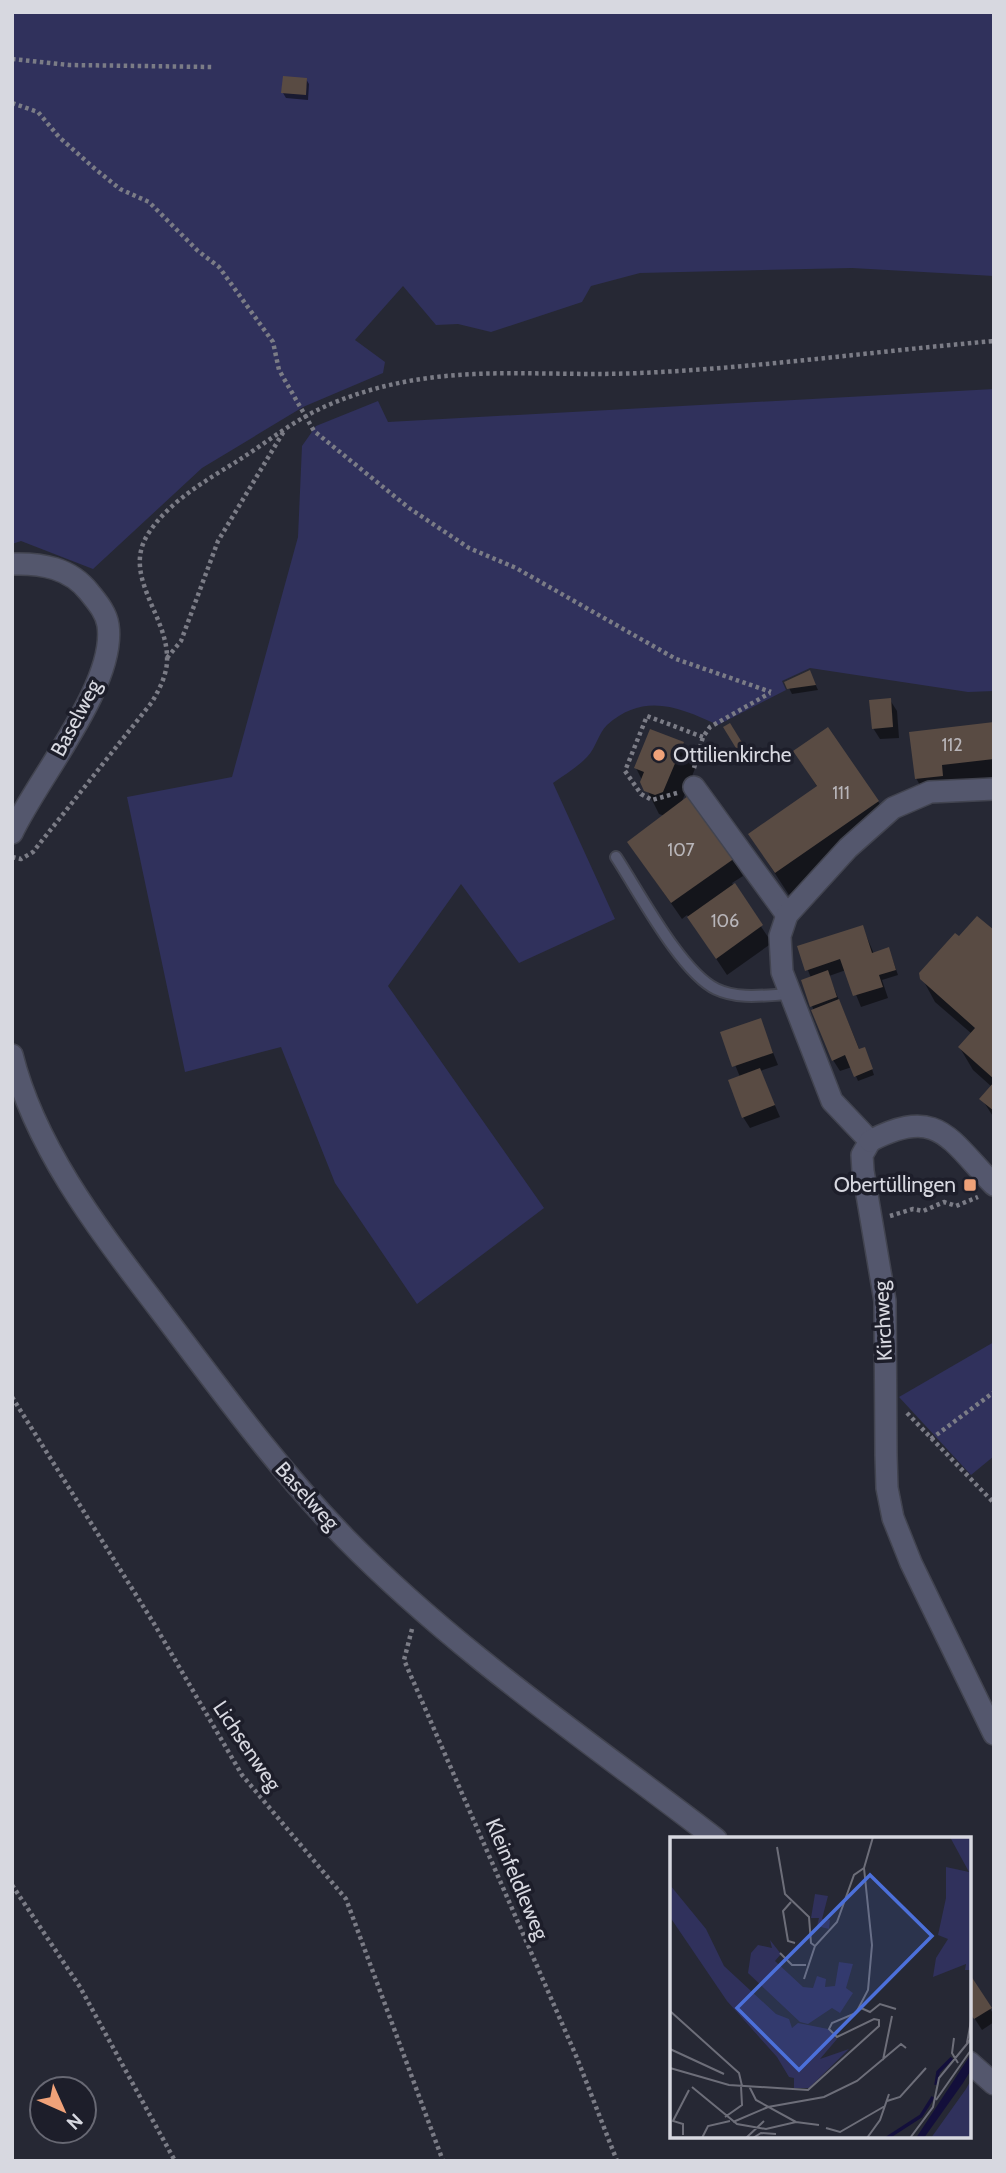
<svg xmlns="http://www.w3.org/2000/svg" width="1006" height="2173" font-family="Cabin,sans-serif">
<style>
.green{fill:#30315c}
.shadow{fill:#0007}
.building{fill:#594b43}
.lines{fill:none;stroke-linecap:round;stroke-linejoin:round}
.lane-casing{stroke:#424450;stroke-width:14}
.street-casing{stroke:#424450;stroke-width:24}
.path{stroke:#7b7c86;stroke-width:4.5;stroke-dasharray:3.5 3.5;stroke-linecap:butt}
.lane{stroke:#54576d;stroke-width:10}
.street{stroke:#54576d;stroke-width:21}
.poi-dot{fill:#f0a279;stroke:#1d1e2a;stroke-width:2.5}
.labels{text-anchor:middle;stroke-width:7;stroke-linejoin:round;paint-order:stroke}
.number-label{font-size:18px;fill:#b8b5b9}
.street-label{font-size:21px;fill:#d7d8e0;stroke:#1d1e2a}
.poi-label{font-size:21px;fill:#d7d8e0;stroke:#1d1e2a;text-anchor:start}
.inset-river{fill:none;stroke:#130f3b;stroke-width:3.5}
.inset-road{fill:none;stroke:#6d6e79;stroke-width:2}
.view{fill:#4c70da;fill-opacity:0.15;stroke:#4c70da;stroke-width:3.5}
.inset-edge{fill:none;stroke:#d7d8e0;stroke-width:3.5}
</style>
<rect width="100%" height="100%" fill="#262834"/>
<!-- green -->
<g class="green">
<polygon points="12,12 994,12 994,276 852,268 640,273 591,286 582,302 491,332 458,324 436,325 403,286 355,340 385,362 383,373 303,407 202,468 93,569 21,541 12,544"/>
<path d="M 994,389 L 994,691 L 968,692 L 810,668 L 782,681 L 786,690 L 718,725 C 679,707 644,692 607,725 C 598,734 596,748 587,757 C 578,767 564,775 553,783 L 615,919 L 519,963 L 461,884 L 388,986 L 544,1208 L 417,1304 L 335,1183 L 281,1047 L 185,1072 L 127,797 L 232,777 L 298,537 L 302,446 L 316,426 L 378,401 L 388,422 Z"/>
<polygon points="994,1342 994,1456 971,1475 899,1397"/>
</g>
<!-- shadow -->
<g class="shadow">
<polygon points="306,79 309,84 308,100 286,98 283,93"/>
<polygon points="812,677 818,690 792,694 789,688"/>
<polygon points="890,700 897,711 899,738 880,739 873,728"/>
<polygon points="994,724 994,777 951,782 926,796 916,778"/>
<polygon points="730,725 748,755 743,757 725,728"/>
<polygon points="683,744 696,766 681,804 733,859 743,876 732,883 772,943 727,975 687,915 682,919 629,843 665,816 659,814 636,768"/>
<polygon points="795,752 878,801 891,824 789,895 750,835 818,788"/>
<polygon points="863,928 874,954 891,955 898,975 882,980 888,998 861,1007 846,970 829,976 860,1051 867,1054 874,1075 858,1081 852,1067 840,1071 833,1060 812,1006 811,978 799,947"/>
<polygon points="994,932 994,1118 982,1099 992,1087 973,1070 960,1048 972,1034 935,1002 922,978 959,939"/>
<polygon points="760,1020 778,1065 760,1071 780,1117 750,1128 743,1117 740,1077 722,1033"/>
<polygon points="971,1979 994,2015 994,2022 982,2030 969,2010"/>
</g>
<!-- building -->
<g class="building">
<polygon points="283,76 307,78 306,95 281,93"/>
<polygon points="810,670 816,685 787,689 784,682"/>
<polygon points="891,698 893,727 872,729 869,700"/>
<polygon points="994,722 994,759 942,765 943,776 915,779 909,732"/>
<polygon points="730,723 746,749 739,753 723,727"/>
<polygon points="828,727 879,801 775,873 748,834 817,786 793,751"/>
<polygon points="650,729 684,742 663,792 655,795 644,791 640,782 644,772 634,768"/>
<polygon points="688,796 735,858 671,903 627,842"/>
<polygon points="735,883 763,925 716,959 687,917"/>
<polygon points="977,916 994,930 994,1079 958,1047 975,1028 920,979 919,973 955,933 959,936"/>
<polygon points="863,925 872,953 889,947 896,970 879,975 883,987 853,996 840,959 805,971 797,946"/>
<polygon points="828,970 837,997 810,1007 801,980"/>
<polygon points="839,999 859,1049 865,1047 873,1069 854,1077 845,1055 832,1061 811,1010"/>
<polygon points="761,1018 773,1053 732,1067 720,1032"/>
<polygon points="760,1068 775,1105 742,1118 728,1080"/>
<polygon points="994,1082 994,1111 979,1099"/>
<polygon points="971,1976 992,2008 974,2019 969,2012"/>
</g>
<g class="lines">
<defs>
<path id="lane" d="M 616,857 C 639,892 681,972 716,989 C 739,1000 766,995 790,994"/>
<g id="street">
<path d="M 12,564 C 42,563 70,568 89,592 C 97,602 106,612 108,625 C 117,684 37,779 12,833"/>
<polyline points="694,787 787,915"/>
<path d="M 12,1055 C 35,1148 99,1230 156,1305 C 217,1385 275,1466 345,1538 C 457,1652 590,1742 716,1839"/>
<polyline points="870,1141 862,1155 863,1171 885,1301 886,1455 887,1488 893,1518 911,1563 994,1734"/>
<polyline points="870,1141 832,1101 782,972 780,936 787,915 848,848 893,808 930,792 994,789"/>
<path d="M 870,1141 C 938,1106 948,1138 994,1185"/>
<polyline points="969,2062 994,2084"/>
</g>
</defs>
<!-- lane casing -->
<use href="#lane" class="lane-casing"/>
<!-- street casing -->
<use href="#street" class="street-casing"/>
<!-- path -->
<g class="path">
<polyline points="12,59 69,65 213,67"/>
<polyline points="12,103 38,112 59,137 94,168 120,189 149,202 198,251 219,267 273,342 279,370 314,431 409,508 469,548 516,568 676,659 771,692"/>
<polyline points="167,658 181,641 218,541 284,431"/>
<polyline points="694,768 703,737 710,727 770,693"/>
<polyline points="677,793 652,800 641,794 625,771 647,716 703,737"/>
<path d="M 12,857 L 21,859 L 33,852 L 152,702 C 160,688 168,673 167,656 C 166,614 122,575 148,534 C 169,501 207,480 239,460 C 267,442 296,419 326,406 C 435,359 527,378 640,373 C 758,368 876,351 994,341"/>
<polyline points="890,1216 913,1209 923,1211 944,1202 956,1206 978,1197"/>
<polyline points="12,1397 153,1622 242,1775 346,1899 443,2161"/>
<polyline points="907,1413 994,1503"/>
<polyline points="931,1439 994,1392"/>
<polyline points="412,1629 404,1660 577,2058 617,2161"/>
<polyline points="12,1885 80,1987 175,2161"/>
</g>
<!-- lane -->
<use href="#lane" class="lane"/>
<!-- street -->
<use href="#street" class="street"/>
</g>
<!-- markers -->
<g class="poi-dot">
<circle cx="659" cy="755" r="7"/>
<rect x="963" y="1178" width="14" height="14" rx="3.5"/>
</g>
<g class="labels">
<!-- number labels -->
<g class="number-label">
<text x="952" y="751">112</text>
<text x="841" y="799">111</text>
<text x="681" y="856">107</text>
<text x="725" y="927">106</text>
</g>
<!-- street labels -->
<g class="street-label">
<text transform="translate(76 718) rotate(-62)" y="7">Baselweg</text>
<text transform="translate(883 1321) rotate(-93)" y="7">Kirchweg</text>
<text transform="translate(307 1496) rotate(48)" y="7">Baselweg</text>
<text transform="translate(247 1746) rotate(56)" y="7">Lichsenweg</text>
<text transform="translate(517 1879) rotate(67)" y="7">Kleinfeldleweg</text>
</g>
<!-- poi labels -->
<g class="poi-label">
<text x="673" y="762">Ottilienkirche</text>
<text x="956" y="1192" text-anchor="end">Obertüllingen</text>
</g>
</g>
<!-- overview -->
<g transform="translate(670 1837)">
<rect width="301" height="301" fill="#262834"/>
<path d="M 280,0 L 301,0 L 301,133 L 295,133 L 296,127 L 263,140 L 266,121 L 278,102 L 268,98 L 276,61 L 276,30 L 299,35 ZM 0,48 L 36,92 L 54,129 L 106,177 L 119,182 L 122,191 L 128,186 L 158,192 L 167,202 L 150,222 L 179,212 L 139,251 L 124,251 L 124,241 L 119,240 L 107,220 L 57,164 L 0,80 ZM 145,57 L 158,59 L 152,82 L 160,83 L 159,92 L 147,89 L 149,81 L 141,81 ZM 100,103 L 111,117 L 105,124 L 133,150 L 143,151 L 147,139 L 156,142 L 155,150 L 165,149 L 169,125 L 183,127 L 176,151 L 183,156 L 170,176 L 162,171 L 138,187 L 130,185 L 78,136 L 81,116 L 88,108 L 102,111 ZM 301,243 L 301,301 L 261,301 L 296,252 Z" fill="#30315c"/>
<path d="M 301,217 L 301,233 L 293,246 L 254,301 L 246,301 Z" fill="#130f3b"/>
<path class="inset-river" d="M 266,248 L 268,235 L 282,221M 217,301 L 251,279 L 263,260"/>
<path class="inset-road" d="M 107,10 L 115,57 L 139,80 L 141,106 L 145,109M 121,65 L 113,74 L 118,104 L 125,106M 110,116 L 122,128 L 136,128M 134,142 L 145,109 L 167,85 L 184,38 L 194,31M 191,171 L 200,175 L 210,167 L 226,172M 0,174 L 69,236 L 72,249M 284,201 L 282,216 L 288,226M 297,206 L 301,184M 0,212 L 54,237M 213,223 L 222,179M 0,231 L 59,248 L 138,253 L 209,189 L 209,183 L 204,182 L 167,200 L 159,192 L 162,186 L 186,176 L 198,153 L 202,108 L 194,31 L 203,0M 79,249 L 86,263 L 126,285M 22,250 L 67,287 L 96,292 L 126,285 L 149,288M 266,263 L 301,213M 217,264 L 230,260 L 256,231M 55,280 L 72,268 L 71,249M 63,285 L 98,270 L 154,260 L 187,244 L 231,207 L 236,211M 156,291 L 170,295 L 215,269M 13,298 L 13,287 L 3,284 L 19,253M 32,301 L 38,289 L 60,284M 76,301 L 94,284M 83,301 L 91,296 L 106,297M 197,301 L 210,283 L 219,257M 222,301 L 240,301 L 263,270 L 269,241 L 301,202"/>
<path class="view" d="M 200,38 L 262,99 L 129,233 L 67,171 Z"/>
<rect width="301" height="301" class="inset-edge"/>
</g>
<!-- border -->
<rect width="1006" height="2173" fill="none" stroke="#d7d8e0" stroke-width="28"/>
<!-- north arrow -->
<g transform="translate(63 2110) rotate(135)"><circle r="33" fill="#1d1e2a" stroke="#676873" stroke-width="2"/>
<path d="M0-5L12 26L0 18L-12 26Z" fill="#f0a279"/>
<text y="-10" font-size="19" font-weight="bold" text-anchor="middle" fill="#d7d8e0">N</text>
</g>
</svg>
